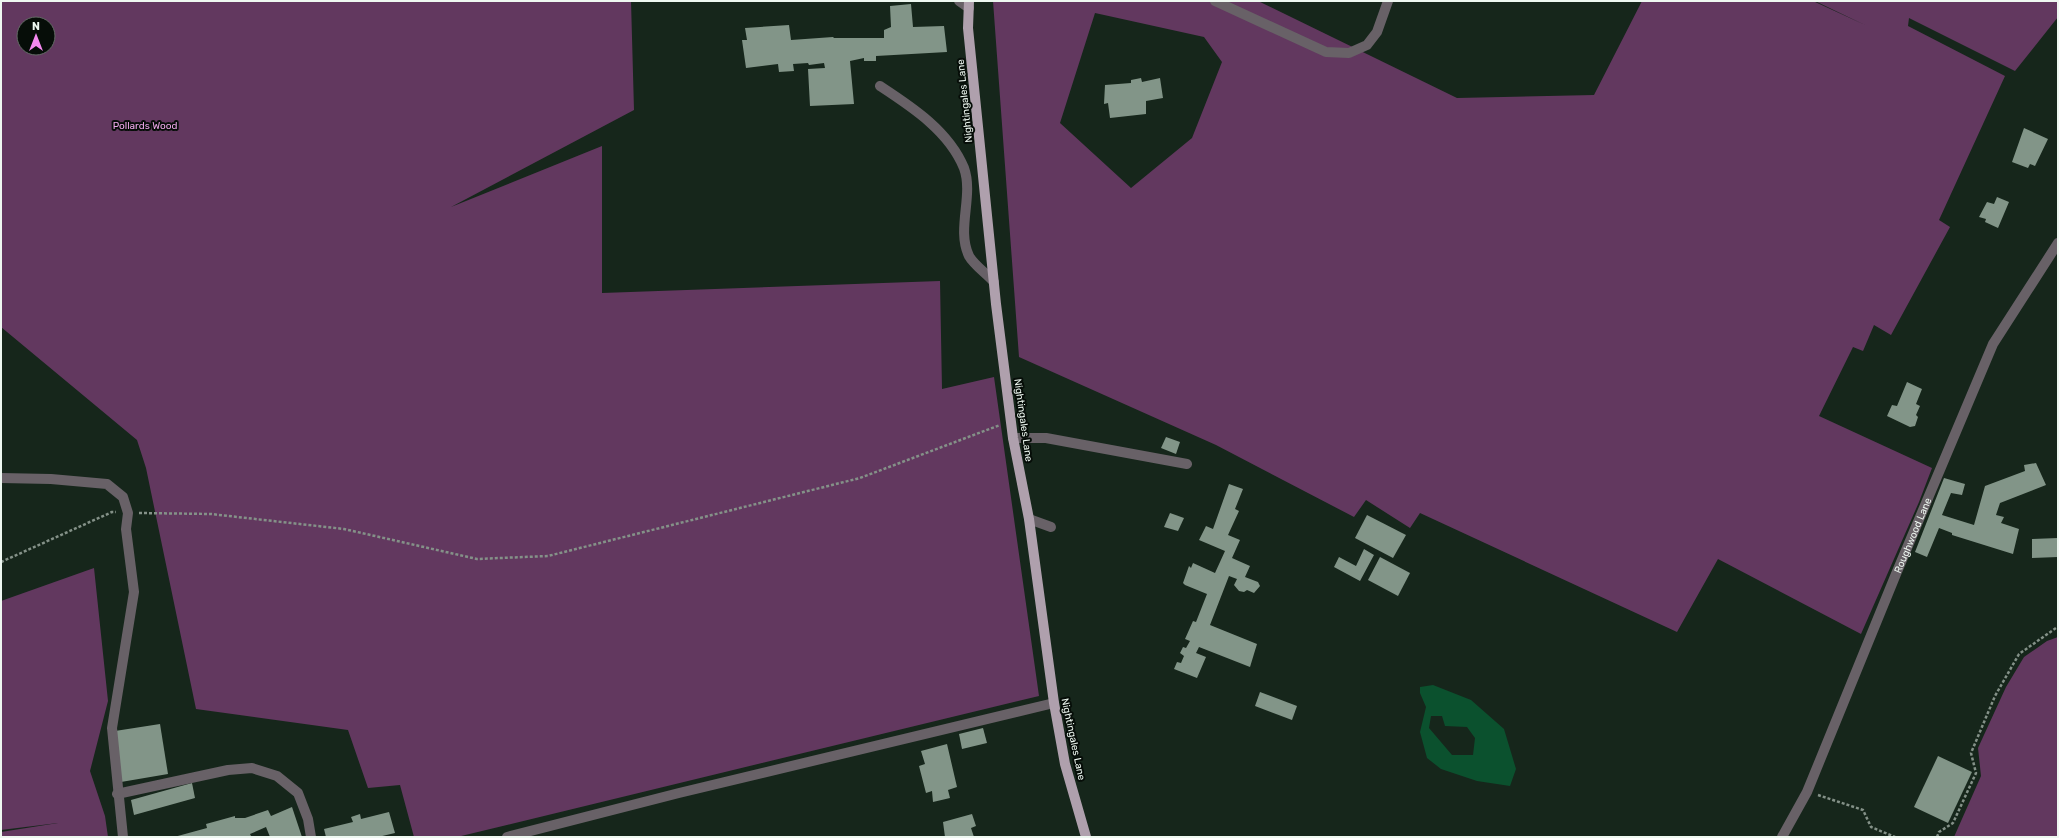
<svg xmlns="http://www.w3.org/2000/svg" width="2059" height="838" font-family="Rubik,sans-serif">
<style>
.green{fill:#62385f;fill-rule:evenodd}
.water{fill:#0b512e;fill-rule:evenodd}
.building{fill:#829588}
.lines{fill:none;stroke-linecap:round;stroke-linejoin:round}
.path{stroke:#849188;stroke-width:2.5;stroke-dasharray:3 2;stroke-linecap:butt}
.minor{stroke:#686167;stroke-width:10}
.major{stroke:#afa0ad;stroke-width:10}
.labels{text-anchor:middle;stroke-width:4;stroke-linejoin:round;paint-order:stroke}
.street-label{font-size:10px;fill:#eef8f1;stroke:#060d08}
.park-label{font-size:10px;fill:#eea7e9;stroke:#060d08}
</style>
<rect width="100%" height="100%" fill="#16261b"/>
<!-- green -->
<g class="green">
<path d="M 1,1 L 631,1 L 634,110 L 451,207 L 602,146 L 602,293 L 940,281 L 942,389 L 994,377 L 1039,696 L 457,837 L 414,837 L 400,785 L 368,788 L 348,730 L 196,709 L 146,468 L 137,440 L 1,327 ZM 24,24 L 48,24 L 48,48 L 24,48 Z"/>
<path d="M 993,1 L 1258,1 L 1457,98 L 1594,95 L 1642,1 L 1813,1 L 1865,25 L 1815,1 L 2058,1 L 2058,17 L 2015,71 L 1909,18 L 1908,26 L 2005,76 L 1939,220 L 1950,227 L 1891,335 L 1874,325 L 1863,351 L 1853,347 L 1819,416 L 1932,468 L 1919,502 L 1861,634 L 1718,559 L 1677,632 L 1420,513 L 1410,528 L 1366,500 L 1354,517 L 1216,445 L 1019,357 ZM 1095,13 L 1204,37 L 1222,62 L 1192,138 L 1131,188 L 1060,123 Z"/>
<polygon points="94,568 108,701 90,771 105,816 108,837 1,837 1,832 58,823 1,830 1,601"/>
<polygon points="2058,637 2058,837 1954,837 1981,776 1978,748 2006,687 2024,657 2047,641"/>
</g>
<!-- water -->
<path class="water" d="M 1433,685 L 1471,700 L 1504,729 L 1516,769 L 1510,786 L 1477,781 L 1441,769 L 1427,758 L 1420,732 L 1426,707 L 1420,693 L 1420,687 ZM 1431,716 L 1442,716 L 1445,726 L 1467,727 L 1475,738 L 1473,755 L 1452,755 L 1429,728 Z"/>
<!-- building -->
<g class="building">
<polygon points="911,4 913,27 944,26 947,52 876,56 876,61 864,61 864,58 850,61 854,104 810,106 808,69 825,68 824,63 809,65 808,63 793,64 794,71 779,72 778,64 746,68 742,40 747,40 745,28 789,25 791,40 833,37 834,38 884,38 884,30 891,27 890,6"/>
<polygon points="1141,78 1142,82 1160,78 1163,98 1146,101 1146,114 1110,118 1108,103 1104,104 1105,85 1131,83 1131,80"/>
<polygon points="2024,128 2048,139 2035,166 2030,164 2028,168 2012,162"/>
<polygon points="1997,197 2009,202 1998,228 1985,222 1986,219 1979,217 1987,202 1994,204"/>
<polygon points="1907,382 1922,389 1916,404 1920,406 1916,415 1918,417 1915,426 1910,427 1887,416 1892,405 1897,406"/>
<polygon points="1166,437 1180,442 1176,454 1161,448"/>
<polygon points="2036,463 2046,485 2000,503 1996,515 2004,517 2001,523 2019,529 2013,554 1952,535 1952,533 1939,528 1927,557 1915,552 1944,478 1965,484 1962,495 1951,493 1942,515 1974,525 1985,486 2025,471 2024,465"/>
<polygon points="1229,484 1243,489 1235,509 1239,511 1228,535 1240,540 1232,558 1250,566 1245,577 1258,582 1260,586 1254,593 1247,590 1244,592 1239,591 1234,585 1237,579 1229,576 1210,625 1257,644 1250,667 1199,647 1196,653 1206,657 1197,678 1174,669 1177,662 1181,663 1184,656 1180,653 1183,647 1186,648 1190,641 1185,639 1193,621 1196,622 1207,594 1185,585 1183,583 1189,566 1191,568 1193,563 1215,573 1225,551 1199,540 1206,526 1213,529"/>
<polygon points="1170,513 1184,518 1178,531 1164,527"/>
<polygon points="1367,515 1406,535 1393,558 1355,538"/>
<polygon points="2058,538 2058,557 2032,558 2032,539"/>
<polygon points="1364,549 1374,555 1360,581 1334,567 1339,557 1356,566"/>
<polygon points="1380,557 1410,573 1398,596 1368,580"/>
<polygon points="1260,692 1297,706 1292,720 1255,706"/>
<polygon points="160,724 168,774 121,782 115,731"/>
<polygon points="983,728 987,743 962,749 959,734"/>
<polygon points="947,744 957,787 948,790 950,798 933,802 932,791 926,793 919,766 925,764 921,751"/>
<polygon points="1938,756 1972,772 1948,823 1914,807"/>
<polygon points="192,783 195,798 134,815 131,800"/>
<polygon points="292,807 302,837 270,837 266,827 250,834 251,836 248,837 174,837 207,828 206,824 235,816 235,818 245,818 268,810 271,816"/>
<polygon points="389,812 395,833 378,837 326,837 324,829 353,822 351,817 360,814 361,819"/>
<polygon points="972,814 976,826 971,828 974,837 945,837 943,822"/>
</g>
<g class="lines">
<!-- path -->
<g class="path">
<polyline points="139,513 211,514 344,529 477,559 548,556 860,478 1000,425"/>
<polyline points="1,562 112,512 116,512"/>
<polyline points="1818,795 1863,810 1871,827 1895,837"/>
<polyline points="1937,837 1939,832 1953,823 1976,773 1971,753 1995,696 2019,654 2056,628 2058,629"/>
</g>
<!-- minor -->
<g class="minor">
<polyline points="959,1 969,8"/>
<polyline points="1215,1 1326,52 1349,53 1367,45 1377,32 1388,1"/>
<path d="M 880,86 C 912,107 949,131 964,168 C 974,196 956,229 969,256 C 974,265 987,274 994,282"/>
<polyline points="1013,438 1046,438 1187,464"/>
<polyline points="1,478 51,479 107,484 123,497 128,513 126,529 134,592 112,728 123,837"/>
<polyline points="1029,519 1051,527"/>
<polyline points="117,794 228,770 252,768 277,776 298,793 308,819 311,837"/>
<polyline points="507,837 679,793 1054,703"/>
<path id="s1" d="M 1782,837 L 1807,792 L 1896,574 L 1993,344 L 2058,243"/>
</g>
<!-- major -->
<polyline class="major" points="969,1 968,28 996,304 1013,438 1029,519 1054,703 1065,764 1086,837"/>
</g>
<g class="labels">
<!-- street labels -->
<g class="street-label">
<text transform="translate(964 101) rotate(-96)" y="4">Nightingales Lane</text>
<text transform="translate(1024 420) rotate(82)" y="4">Nightingales Lane</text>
<text dy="4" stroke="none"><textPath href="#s1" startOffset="329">Roughwood Lane</textPath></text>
<text transform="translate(1074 739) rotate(78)" y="4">Nightingales Lane</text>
</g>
<!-- park labels -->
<g class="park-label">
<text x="145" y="129">Pollards Wood</text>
</g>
</g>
<!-- border -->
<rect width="2059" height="838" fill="none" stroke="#eef8f1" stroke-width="4"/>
<!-- north arrow -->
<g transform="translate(36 36)"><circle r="19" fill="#060d08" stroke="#636b65"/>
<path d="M0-3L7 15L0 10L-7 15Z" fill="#f489ef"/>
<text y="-6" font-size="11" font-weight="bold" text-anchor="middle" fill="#eef8f1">N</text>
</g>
</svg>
